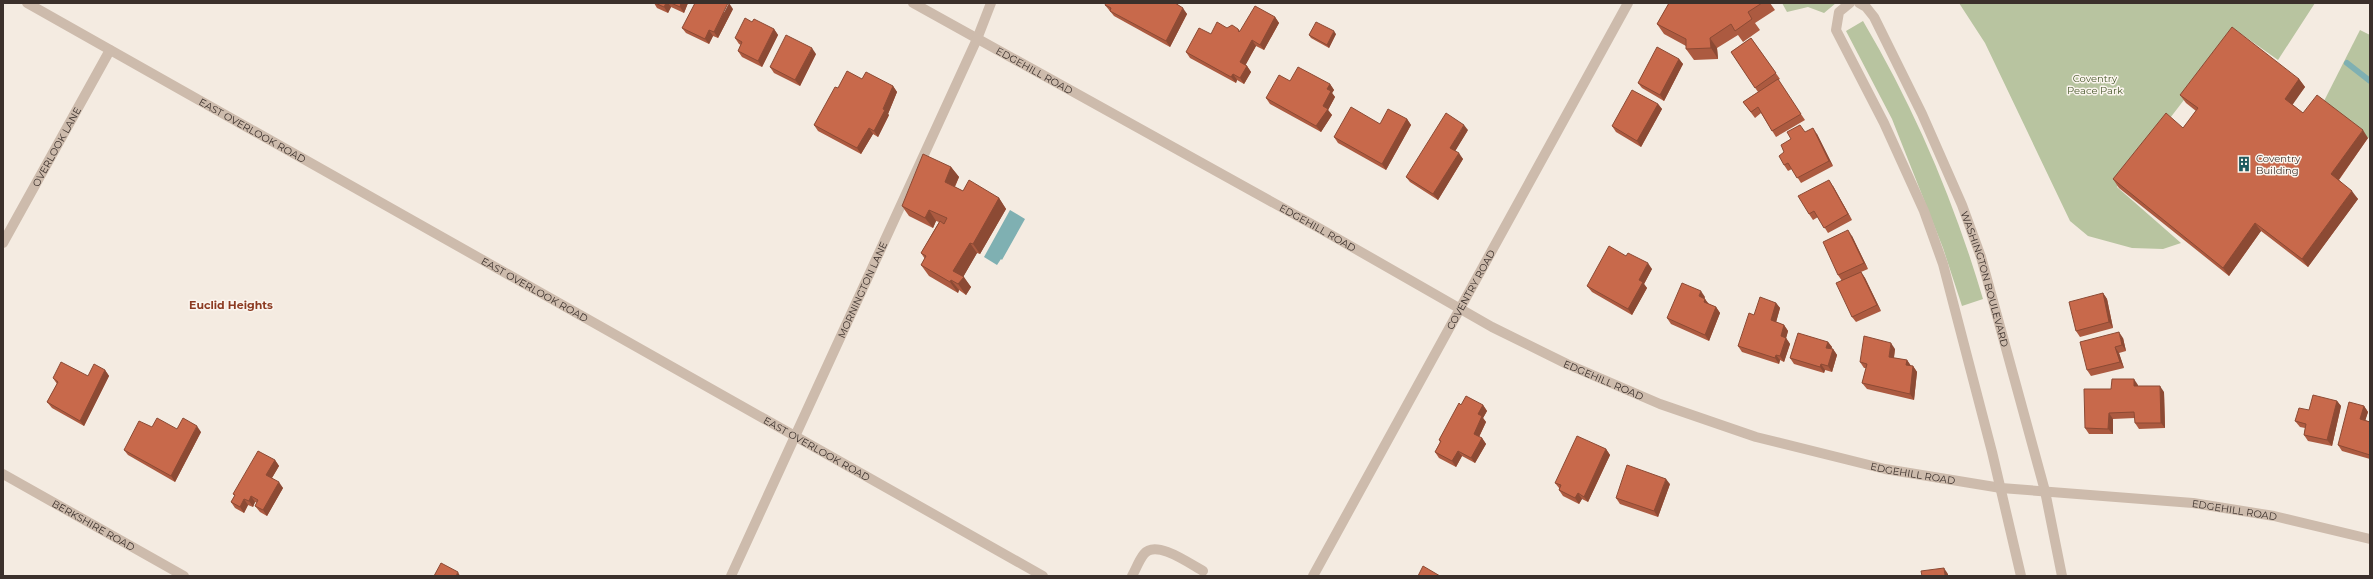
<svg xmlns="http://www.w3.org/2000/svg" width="2373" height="579" font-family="Montserrat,sans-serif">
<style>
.green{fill:#b8c4a0}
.water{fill:#7fb0b2}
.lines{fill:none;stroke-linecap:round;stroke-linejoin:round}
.stream{stroke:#7fb0b2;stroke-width:6}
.minor{stroke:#cdbbac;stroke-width:10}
.wall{fill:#ac5a40}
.shaded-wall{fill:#8c4a34}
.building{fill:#c8694b;stroke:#8c4a34}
.labels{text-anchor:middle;stroke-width:3;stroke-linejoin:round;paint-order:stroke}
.street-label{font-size:10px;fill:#3b302b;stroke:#fbf5ee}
.park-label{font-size:10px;fill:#4a5a2e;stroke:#fbf5ee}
.poi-label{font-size:10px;fill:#3b302b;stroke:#fbf5ee;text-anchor:start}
.neighbourhood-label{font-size:11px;font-weight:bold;fill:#8c3b22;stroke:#fbf5ee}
</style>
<rect width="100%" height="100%" fill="#f4ebe1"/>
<!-- green -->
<g class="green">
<polygon points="1782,3 1836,3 1824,13 1808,7 1787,12"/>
<polygon points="1959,3 2315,3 2278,60 2237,31 2117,187 2181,243 2163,249 2132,248 2088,236 2070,221 1985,43"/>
<path d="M 1863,21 C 1915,109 1954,201 1983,299 L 1962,306 L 1943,248 L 1892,119 L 1846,31 Z"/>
<polygon points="2360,30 2370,35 2370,139 2323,103"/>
</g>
<!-- water -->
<polygon class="water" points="1010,210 1025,219 1002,260 1001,259 997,265 984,257"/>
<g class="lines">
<!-- stream -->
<polyline class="stream" points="2347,63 2370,81"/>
<!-- minor -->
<g class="minor">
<path id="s1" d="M 27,3 L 1043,576"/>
<path id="s2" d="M 913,3 L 1319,228 L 1492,327 L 1567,364 L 1660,404 L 1756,437 L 1885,469 L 2001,488 L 2193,503 L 2274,516 L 2370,539"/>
<polyline points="1850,3 1839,12 1836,30 1884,123 1924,211 1943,264 1992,452 2021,576"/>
<path id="s3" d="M 1859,3 L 1866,7 L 1874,17 L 1922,114 L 1962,205 L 1981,257 L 2045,491 L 2062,576"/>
<path id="s4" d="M 3,243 L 110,50"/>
<path id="s5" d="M 3,474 L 184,576"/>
<path id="s6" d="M 731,576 L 977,39 L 991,3"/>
<path d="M 1132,576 C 1136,569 1139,560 1144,554 C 1156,539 1190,564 1203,571"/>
<path id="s7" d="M 1313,576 L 1628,3"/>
</g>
</g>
<!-- wall -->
<g class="wall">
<polygon points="654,3 688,3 684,13 671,7 668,13 657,8"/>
<polygon points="1669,3 1770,3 1775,10 1755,23 1760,30 1743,42 1738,35 1717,48 1718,59 1694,60 1686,49 1686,46 1664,34 1657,24"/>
<polygon points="1105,5 1178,5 1187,14 1170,47 1114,16"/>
<polygon points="733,9 718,38 713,36 709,44 686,33 682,28"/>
<polygon points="1275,17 1279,23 1264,50 1256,46 1245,65 1247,66 1251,72 1244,84 1237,80 1236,83 1190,58 1186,52 1211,34 1227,28 1238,29 1240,31"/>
<polygon points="774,29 778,35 762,67 742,57 738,51 741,45 739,44 735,38"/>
<polygon points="1336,34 1329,48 1311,38 1309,35"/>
<polygon points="1751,38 1780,79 1778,80 1805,120 1776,137 1761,113 1755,118 1743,102 1758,92 1731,52"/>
<polygon points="816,54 800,86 774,73 770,67"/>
<polygon points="1679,59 1683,64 1664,101 1642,88 1638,83"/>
<polygon points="862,79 893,86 897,92 888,114 889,115 878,137 873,134 861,154 818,131 814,125 838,88"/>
<polygon points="2299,79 2305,87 2292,104 2303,113 2368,138 2339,180 2358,199 2308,267 2261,231 2229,276 2119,188 2113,179 2183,128 2196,111 2186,103 2180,95"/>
<polygon points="1290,81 1330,84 1334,90 1332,93 1335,97 1328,110 1332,115 1321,132 1270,104 1266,98"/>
<polygon points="1658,104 1662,109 1641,147 1616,132 1612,126"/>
<polygon points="1407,119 1411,125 1386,170 1338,143 1334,137 1380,124"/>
<polygon points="1468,130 1455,151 1463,159 1438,200 1410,182 1406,177"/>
<polygon points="1805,132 1817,134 1833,166 1801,183 1792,169 1788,171 1784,165 1784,152"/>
<polygon points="951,167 959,177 955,187 963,191 999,198 1006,209 980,254 977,253 963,277 971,287 966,295 959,290 958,293 929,276 921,265 925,259 921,253 939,222 936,221 933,228 909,216 902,206"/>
<polygon points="1833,186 1852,220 1828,233 1818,217 1813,220 1809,214"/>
<polygon points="1852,236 1868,269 1847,278 1861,272 1865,278 1881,311 1856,322 1852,317 1842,281 1838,275"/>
<polygon points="1626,256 1652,269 1644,284 1647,288 1632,315 1592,292 1587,286"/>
<polygon points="2103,293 2107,299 2113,328 2080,337 2076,331"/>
<polygon points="1705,297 1704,298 1709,304 1716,307 1720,313 1709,341 1671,324 1667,318"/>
<polygon points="1776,303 1780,308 1776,322 1784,325 1788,331 1786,338 1790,344 1784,362 1780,360 1779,364 1742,352 1738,346 1754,315"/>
<polygon points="2123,338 2126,351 2119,353 2124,368 2091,376 2087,370"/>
<polygon points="1828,342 1832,347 1831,349 1833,349 1837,355 1832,372 1825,370 1824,373 1794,364 1790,358"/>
<polygon points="1895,349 1894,358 1907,360 1911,366 1913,366 1917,372 1914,400 1867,389 1862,383 1866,368 1864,368 1860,362"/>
<polygon points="105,370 109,376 84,426 52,408 47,402 57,384 53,378 88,376"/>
<polygon points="2138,385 2138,386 2164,392 2165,428 2139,429 2135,423 2135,418 2113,419 2113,434 2089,434 2085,428 2111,389"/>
<polygon points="2337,401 2341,406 2332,446 2308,441 2304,435 2305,428 2300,427 2295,421 2309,410"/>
<polygon points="1461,405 1483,405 1487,411 1483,418 1486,422 1479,437 1482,438 1486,444 1475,463 1462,456 1456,467 1439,458 1435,452 1440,442 1439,440"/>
<polygon points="2364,406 2368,412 2365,420 2370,422 2370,459 2342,451 2338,445"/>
<polygon points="152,427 201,432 175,482 128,455 124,450"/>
<polygon points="1606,449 1610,455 1588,502 1582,499 1579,504 1563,496 1559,490 1559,488 1555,483"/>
<polygon points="275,460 279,466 272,478 283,488 267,516 260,512 255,506 257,503 255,502 253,507 248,505 244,513 235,508 231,502 235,496 233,494"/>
<polygon points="1670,484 1658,517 1620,504 1616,498"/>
</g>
<!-- shaded-wall -->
<g class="shaded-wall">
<polygon points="666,3 668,3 671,7 668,13 664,7"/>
<polygon points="681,3 688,3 684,13 680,7"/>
<polygon points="729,3 733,9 718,38 714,32"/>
<polygon points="1183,8 1187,14 1170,47 1166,41"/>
<polygon points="1275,17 1279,23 1264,50 1260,45"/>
<polygon points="774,29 778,35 762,67 758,61"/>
<polygon points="709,30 713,36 709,44 705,39"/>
<polygon points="1334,31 1336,34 1329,48 1327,45"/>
<polygon points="1710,38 1717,48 1718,59 1711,48"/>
<polygon points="1252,40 1256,46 1244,68 1240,62"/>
<polygon points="812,48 816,54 800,86 795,80"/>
<polygon points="1679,59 1683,64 1664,101 1660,95"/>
<polygon points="1247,66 1251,72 1244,84 1240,78"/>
<polygon points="1233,74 1237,80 1236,83 1231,77"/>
<polygon points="2299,79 2305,87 2291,107 2285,99"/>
<polygon points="1330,84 1334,90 1332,93 1335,97 1328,110 1332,115 1321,132 1316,126 1327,89"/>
<polygon points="893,86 897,92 888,114 889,115 878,137 874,131"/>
<polygon points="1658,104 1662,109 1641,147 1637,141"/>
<polygon points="1407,119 1411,125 1386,170 1382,164"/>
<polygon points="1464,125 1468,130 1454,153 1450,148"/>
<polygon points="869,128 873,134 861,154 857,148"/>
<polygon points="1813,128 1817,134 1833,166 1829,161"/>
<polygon points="2363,130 2368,138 2337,182 2331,174"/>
<polygon points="1459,153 1463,159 1438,200 1433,194"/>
<polygon points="951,167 959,177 952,192 945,182"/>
<polygon points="1829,180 1833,186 1852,220 1848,214"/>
<polygon points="2352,191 2358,199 2308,267 2302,259"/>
<polygon points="999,198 1006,209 980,254 973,244"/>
<polygon points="929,210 936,221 933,228 925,218"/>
<polygon points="2255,223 2261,231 2229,276 2223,268"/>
<polygon points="1848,230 1852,236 1868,269 1864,263"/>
<polygon points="970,243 977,253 962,279 964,277 971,287 966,295 958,284 953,271"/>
<polygon points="1648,263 1652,269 1644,284 1647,288 1632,315 1628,309 1639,280"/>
<polygon points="1861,272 1865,278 1881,311 1877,305"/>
<polygon points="951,280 959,290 958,293 950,282"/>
<polygon points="1701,291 1705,297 1703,302 1699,296"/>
<polygon points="2103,293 2107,299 2113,328 2109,322"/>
<polygon points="1705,299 1709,305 1704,302"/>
<polygon points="1776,303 1780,308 1775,326 1771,320"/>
<polygon points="1716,307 1720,313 1709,341 1705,335"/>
<polygon points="1784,325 1788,331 1785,342 1781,336"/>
<polygon points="2119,332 2123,338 2126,351 2122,345"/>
<polygon points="1786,338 1790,344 1784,362 1780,356"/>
<polygon points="1828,342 1832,347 1830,353 1826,348"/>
<polygon points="1891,343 1895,349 1893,363 1889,357"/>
<polygon points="2115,347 2119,353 2124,368 2120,362"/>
<polygon points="1833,349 1837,355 1832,372 1828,366"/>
<polygon points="1776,355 1780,360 1779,364 1775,358"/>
<polygon points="1907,360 1911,366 1906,365"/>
<polygon points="1821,364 1825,370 1824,373 1820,367"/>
<polygon points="1913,366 1917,372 1914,400 1910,394"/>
<polygon points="105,370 109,376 84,426 80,421"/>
<polygon points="2134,379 2138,385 2138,392 2134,386"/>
<polygon points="2160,386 2164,392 2165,428 2161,423"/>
<polygon points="2337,401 2341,406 2332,446 2327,440"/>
<polygon points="1483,405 1487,411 1483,418 1486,422 1478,439 1474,434 1478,414"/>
<polygon points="2364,406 2368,412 2364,425 2360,419"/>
<polygon points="2109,413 2113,419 2113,434 2108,429"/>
<polygon points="197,426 201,432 175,482 171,476"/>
<polygon points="1482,438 1486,444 1475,463 1471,458"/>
<polygon points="1606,449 1610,455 1588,502 1584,497"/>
<polygon points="1458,451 1462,456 1456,467 1452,461"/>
<polygon points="275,460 279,466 270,481 266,475"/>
<polygon points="1666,479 1670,484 1658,517 1654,511"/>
<polygon points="279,482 283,488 267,516 263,510"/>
<polygon points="1578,493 1582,499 1579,504 1575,498"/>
<polygon points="251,496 255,502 253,507 249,501"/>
<polygon points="244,499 248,505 244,513 240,507"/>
<polygon points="1944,568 1948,574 1948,576 1945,576"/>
<polygon points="458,572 460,576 456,576"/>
</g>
<!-- building -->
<g class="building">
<polygon points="655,3 666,3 664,7"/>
<polygon points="671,3 681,3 680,7"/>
<polygon points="695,3 728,3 714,32 709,30 705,39 682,28"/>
<polygon points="1106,3 1175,3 1183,8 1166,41 1110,11 1111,8 1105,5"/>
<polygon points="1669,3 1762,3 1748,12 1752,19 1735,31 1731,24 1710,38 1711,48 1686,49 1686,39 1657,24"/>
<polygon points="1255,6 1275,17 1260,45 1252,40 1240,62 1247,66 1240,78 1233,74 1231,77 1186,52 1199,28 1211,34 1217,22 1227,28 1232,25 1238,29 1239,32 1240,31"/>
<polygon points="745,18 752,22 754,19 774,29 758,61 738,51 742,42 735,38"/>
<polygon points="1316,22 1334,31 1327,45 1309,35"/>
<polygon points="2232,27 2299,79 2285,99 2303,113 2317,95 2363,130 2331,174 2352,191 2302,259 2255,223 2223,268 2113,179 2166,113 2183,128 2198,108 2180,95"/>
<polygon points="786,35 812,48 795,80 770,67"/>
<polygon points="1751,38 1776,73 1755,88 1731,52"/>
<polygon points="1657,47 1679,59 1660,95 1638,83"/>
<polygon points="1298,67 1330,84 1327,89 1331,91 1323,106 1328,109 1316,126 1266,98 1279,75 1290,81"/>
<polygon points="847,71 862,79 866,72 893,86 883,109 885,110 874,131 869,128 857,148 814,125 835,87 838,88"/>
<polygon points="1778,79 1801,114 1772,131 1758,107 1751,112 1743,102"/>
<polygon points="1632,90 1658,104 1637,141 1612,126"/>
<polygon points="1351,107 1380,124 1388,109 1407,119 1382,164 1334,137"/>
<polygon points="1446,113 1464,125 1450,148 1459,153 1433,194 1406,177"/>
<polygon points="1800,125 1805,132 1813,128 1829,161 1797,178 1788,163 1784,165 1779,156 1784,152 1781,145 1791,139 1787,132"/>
<polygon points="923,154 951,167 945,182 963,191 969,180 999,198 973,244 970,243 953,271 964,277 958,284 951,280 950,282 921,265 926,256 921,253 940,221 944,224 947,218 929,210 925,218 902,206"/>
<polygon points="1829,180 1848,214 1824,228 1814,211 1809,214 1798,196"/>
<polygon points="1848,230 1864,263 1838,275 1823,242"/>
<polygon points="1609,246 1626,256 1628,253 1648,263 1639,280 1643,282 1628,309 1587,286"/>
<polygon points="1861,272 1877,305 1852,317 1836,283"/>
<polygon points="1682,283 1701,291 1699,296 1705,299 1704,302 1716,307 1705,335 1667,318"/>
<polygon points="2103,293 2109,322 2076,331 2069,302"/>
<polygon points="1760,297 1776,303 1771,320 1784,325 1781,336 1786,338 1780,356 1776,355 1775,358 1738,346 1749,313 1754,315"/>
<polygon points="2119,332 2122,345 2115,347 2120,362 2087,370 2080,342"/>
<polygon points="1798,333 1828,342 1826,348 1833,349 1828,366 1821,364 1820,367 1790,358"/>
<polygon points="1864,336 1891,343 1889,357 1907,360 1906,365 1913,366 1910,394 1862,383 1867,364 1860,362"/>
<polygon points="61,362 88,376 94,364 105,370 80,421 47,402 58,382 53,378"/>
<polygon points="2112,379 2134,379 2134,386 2160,386 2161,423 2135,423 2134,412 2109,413 2108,429 2085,428 2084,389 2111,389"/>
<polygon points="2313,395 2337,401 2327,440 2304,435 2306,424 2295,421 2299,408 2309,410"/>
<polygon points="1466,396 1483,405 1478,414 1482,416 1474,434 1482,438 1471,458 1458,451 1452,461 1435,452 1441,441 1439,440 1459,403 1461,405"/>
<polygon points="2349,402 2364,406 2360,419 2370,422 2370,455 2338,445"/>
<polygon points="157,418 177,429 183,418 197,426 171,476 124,450 139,421 152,427"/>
<polygon points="1577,436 1606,449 1584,497 1578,493 1575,498 1559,490 1561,485 1555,483"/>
<polygon points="258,451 275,460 266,475 279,482 263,510 255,506 258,500 251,496 249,501 244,499 240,507 231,502 235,495 233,494"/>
<polygon points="1627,465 1666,479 1654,511 1616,498"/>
<polygon points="441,563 458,572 456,576 434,576"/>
<polygon points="1423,566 1440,576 1418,576"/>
<polygon points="1944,568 1945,576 1922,576 1921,571"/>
</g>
<!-- icons -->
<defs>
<symbol id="building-bare" viewBox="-9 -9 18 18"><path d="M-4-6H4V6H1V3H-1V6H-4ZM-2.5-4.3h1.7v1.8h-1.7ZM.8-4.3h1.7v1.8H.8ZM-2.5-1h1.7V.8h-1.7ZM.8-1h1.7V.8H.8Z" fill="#1f5a5e" stroke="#fbf5ee" stroke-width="2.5" paint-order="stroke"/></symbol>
</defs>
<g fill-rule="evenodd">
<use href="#building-bare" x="2233" y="153" width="22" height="22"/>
</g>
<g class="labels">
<!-- street labels -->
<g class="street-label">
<text dy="4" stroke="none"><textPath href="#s2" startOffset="139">EDGEHILL ROAD</textPath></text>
<text dy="4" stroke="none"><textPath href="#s1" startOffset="259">EAST OVERLOOK ROAD</textPath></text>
<text dy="4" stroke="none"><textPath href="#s4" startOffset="110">OVERLOOK LANE</textPath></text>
<text dy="4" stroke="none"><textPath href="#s2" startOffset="463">EDGEHILL ROAD</textPath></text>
<text dy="4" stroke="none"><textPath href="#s3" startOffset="306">WASHINGTON BOULEVARD</textPath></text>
<text dy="4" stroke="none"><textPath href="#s1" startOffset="583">EAST OVERLOOK ROAD</textPath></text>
<text dy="4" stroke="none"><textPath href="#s7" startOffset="327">COVENTRY ROAD</textPath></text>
<text dy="4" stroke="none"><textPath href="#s6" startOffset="315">MORNINGTON LANE</textPath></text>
<text dy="4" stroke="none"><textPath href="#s2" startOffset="787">EDGEHILL ROAD</textPath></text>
<text dy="4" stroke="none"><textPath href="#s1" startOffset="907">EAST OVERLOOK ROAD</textPath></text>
<text dy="4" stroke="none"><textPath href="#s2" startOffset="1111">EDGEHILL ROAD</textPath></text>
<text dy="4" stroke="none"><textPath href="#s2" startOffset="1435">EDGEHILL ROAD</textPath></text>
<text dy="4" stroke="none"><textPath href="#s5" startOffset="104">BERKSHIRE ROAD</textPath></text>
</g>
<!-- park labels -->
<g class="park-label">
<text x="2095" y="82">Coventry<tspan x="2095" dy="12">Peace Park</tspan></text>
</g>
<!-- poi labels -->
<g class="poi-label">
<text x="2256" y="162">Coventry<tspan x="2256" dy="12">Building</tspan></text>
</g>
<!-- neighbourhood labels -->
<g class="neighbourhood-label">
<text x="231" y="309">Euclid Heights</text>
</g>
</g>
<!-- border -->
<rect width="2373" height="579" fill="none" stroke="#3b302b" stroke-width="8"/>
</svg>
